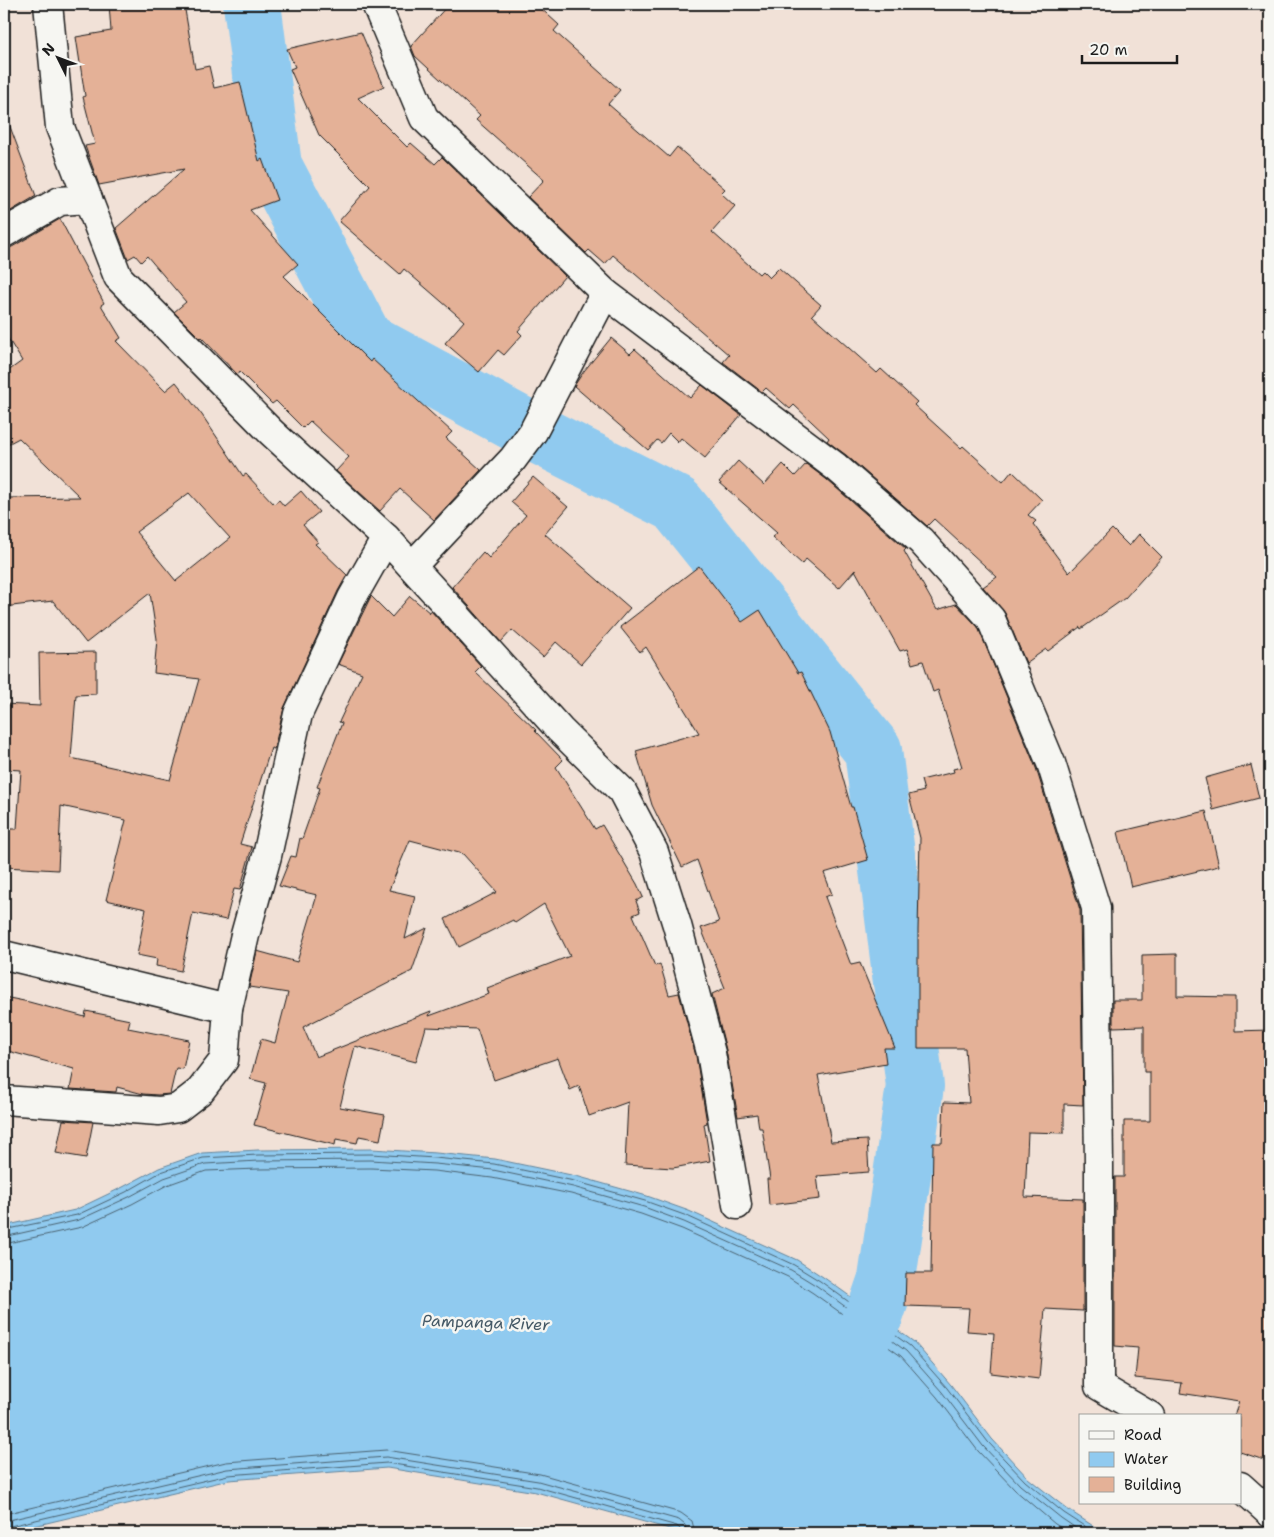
<svg xmlns="http://www.w3.org/2000/svg" width="1274" height="1537" font-family="'Shantell Sans',sans-serif">
<style>
.water{fill:#90caef;stroke:#62849b}
.lines{fill:none;stroke-linecap:round;stroke-linejoin:round}
.shore{stroke:#4a6270;stroke-width:1}
.river{stroke:#90caef;stroke-width:58}
.building{fill:#e4b197;stroke:#1c1c1c;fill-rule:evenodd}
.street-casing{stroke:#1c1c1c;stroke-width:31}
.secondary-casing{stroke:#1c1c1c;stroke-width:31}
.street{stroke:#f6f6f2;stroke-width:28}
.secondary{stroke:#f6f6f2;stroke-width:28}
.labels{text-anchor:middle;stroke-width:5;stroke-linejoin:round;paint-order:stroke}
.water-label{font-size:16px;font-style:italic;fill:#455966;stroke:#f6f6f2}
</style>
<rect width="100%" height="100%" fill="#f1e1d7"/>
<filter id="ink" filterUnits="userSpaceOnUse"><feTurbulence type="fractalNoise" baseFrequency=".02" numOctaves="2"/><feDisplacementMap in="SourceGraphic" scale="10" xChannelSelector="R" yChannelSelector="G"/><feConvolveMatrix kernelMatrix="1 2 1 2 8 2 1 2 1" color-interpolation-filters="sRGB"/></filter>
<g filter="url(#ink)">
<!-- water -->
<polygon class="water" points="372,1149 436,1153 495,1159 576,1176 647,1196 689,1211 797,1260 823,1277 914,1342 951,1385 992,1439 1028,1478 1067,1509 1104,1533 684,1533 536,1492 387,1468 229,1480 4,1533 4,1226 75,1210 123,1187 159,1168 202,1153 258,1150"/>
<g class="lines">
<!-- shore -->
<g class="shore">
<polyline points="4,1230 77,1215 126,1192 161,1172 203,1158 258,1155 371,1154 435,1158 494,1164 574,1181 645,1201 687,1216 794,1265 820,1281 910,1346 947,1388 988,1442 1025,1481 1064,1513 1095,1533"/>
<polyline points="4,1237 79,1220 129,1197 164,1178 205,1164 258,1161 371,1160 435,1164 493,1170 573,1187 644,1207 684,1222 791,1270 817,1286 906,1351 942,1392 983,1446 1020,1485 1061,1518 1083,1533"/>
<polyline points="4,1244 82,1227 132,1204 167,1185 206,1171 258,1169 371,1168 434,1171 492,1178 571,1194 641,1214 682,1229 788,1277 813,1293 901,1356 937,1397 978,1451 1015,1490 1055,1524 1070,1533"/>
<polyline points="4,1514 226,1462 386,1450 540,1474 681,1513 692,1521 695,1533"/>
<polyline points="4,1523 9,1520 227,1469 386,1457 538,1481 679,1520 685,1525 687,1533"/>
<polyline points="6,1533 7,1529 10,1526 228,1475 387,1463 537,1487 677,1526 680,1529 681,1533"/>
</g>
<!-- river -->
<polyline class="river" points="252,4 273,166 365,341 533,432 676,504 873,750 915,1086 887,1279 875,1314 835,1383"/>
</g>
<!-- building -->
<g class="building">
<polygon points="109,4 184,4 195,69 209,66 214,88 240,82 259,161 262,159 277,200 250,210 298,264 284,276 370,362 372,359 452,432 446,438 481,470 434,520 400,489 380,511 336,471 349,457 310,421 303,428 276,401 272,404 240,372 237,374 201,337 200,338 174,312 186,302 147,256 141,262 135,255 128,259 116,228 184,169 99,185 85,146 95,144 83,97 85,96 76,37 111,31"/>
<polygon points="449,4 536,4 559,25 554,31 620,90 608,104 669,157 677,147 725,189 721,193 735,206 712,232 759,274 762,271 769,278 779,268 821,305 812,315 877,373 881,369 917,402 914,405 961,448 963,446 1003,482 1012,471 1042,500 1028,515 1036,521 1033,524 1069,573 1112,529 1129,546 1139,534 1162,557 1125,598 1081,629 1080,627 1048,651 1046,649 1026,663 1005,613 983,587 997,577 934,519 927,526 846,455 827,441 829,438 794,405 790,409 766,388 762,392 723,362 729,355 613,255 605,264 589,250 586,253 528,197 544,180 476,120 480,116 415,56 411,46"/>
<polygon points="361,32 384,86 358,98 407,147 411,143 435,164 442,157 565,276 518,331 522,335 504,355 498,350 479,372 445,343 464,321 404,269 400,274 339,221 370,186 319,135 290,69 295,67 287,49"/>
<polygon points="6,116 36,196 4,215 4,117"/>
<path d="M 60,219 L 104,303 L 101,305 L 121,338 L 116,341 L 165,391 L 176,382 L 202,415 L 243,476 L 246,474 L 274,504 L 279,500 L 284,506 L 301,491 L 319,512 L 303,525 L 318,542 L 315,544 L 347,575 L 338,591 L 284,708 L 274,749 L 271,748 L 240,844 L 252,847 L 240,890 L 234,889 L 226,920 L 193,913 L 181,971 L 156,966 L 157,959 L 137,955 L 146,909 L 106,900 L 126,820 L 61,806 L 58,870 L 5,867 L 7,829 L 17,829 L 21,770 L 4,769 L 4,704 L 40,706 L 39,653 L 96,652 L 96,694 L 76,695 L 71,758 L 170,780 L 199,679 L 154,673 L 157,639 L 150,593 L 86,643 L 53,601 L 4,607 L 4,498 L 80,497 L 19,438 L 4,446 L 4,374 L 22,361 L 4,332 L 4,249 L 12,247 ZM 189,493 L 230,538 L 176,581 L 136,532 Z"/>
<polygon points="611,338 630,354 635,349 690,398 702,385 741,415 705,458 681,438 678,442 669,433 661,443 657,440 648,450 574,386 584,371"/>
<polygon points="738,461 764,485 783,464 795,476 806,464 826,479 906,549 904,551 937,610 956,604 978,627 1036,768 1080,910 1083,1105 1064,1104 1064,1133 1028,1132 1025,1197 1083,1199 1083,1311 1045,1309 1039,1379 991,1373 994,1333 967,1331 969,1308 905,1306 906,1273 931,1273 933,1143 942,1143 944,1102 969,1103 965,1048 918,1048 918,930 920,838 909,795 924,791 921,780 954,772 953,769 962,767 938,690 933,692 923,661 912,664 907,649 900,651 855,570 839,588 806,559 802,564 772,537 777,533 719,482"/>
<polygon points="533,477 568,507 545,534 630,608 581,664 556,642 543,657 512,630 501,642 452,587 483,552 489,558 526,515 511,502"/>
<polygon points="699,566 742,622 760,610 798,673 801,672 830,732 851,807 853,807 868,860 824,873 832,894 825,897 851,965 860,963 895,1048 884,1048 886,1063 818,1075 831,1142 867,1140 869,1172 817,1176 820,1199 769,1205 767,1179 770,1179 762,1128 759,1128 757,1114 738,1117 726,1050 712,994 725,988 701,928 719,922 697,860 682,867 652,805 636,751 699,733 646,647 640,652 620,627"/>
<path d="M 371,596 L 392,617 L 410,596 L 430,613 L 431,611 L 481,666 L 475,672 L 536,730 L 535,731 L 563,760 L 556,767 L 595,829 L 602,825 L 637,884 L 643,897 L 636,901 L 640,912 L 633,915 L 655,966 L 660,964 L 669,995 L 679,993 L 696,1056 L 707,1123 L 704,1124 L 710,1161 L 673,1168 L 625,1165 L 628,1102 L 589,1116 L 579,1086 L 570,1090 L 558,1058 L 494,1080 L 477,1029 L 426,1027 L 416,1062 L 355,1046 L 340,1107 L 385,1115 L 380,1140 L 359,1136 L 357,1143 L 336,1139 L 335,1145 L 254,1125 L 266,1083 L 250,1079 L 261,1039 L 275,1043 L 288,993 L 249,987 L 257,951 L 297,962 L 317,895 L 279,886 L 291,856 L 296,857 L 300,838 L 302,839 L 320,788 L 317,787 L 342,723 L 339,722 L 362,673 L 338,664 ZM 410,840 L 463,854 L 497,892 L 445,919 L 459,947 L 513,920 L 515,923 L 544,904 L 570,956 L 487,988 L 489,994 L 429,1016 L 431,1011 L 316,1057 L 303,1027 L 412,971 L 427,928 L 405,939 L 415,896 L 389,890 Z"/>
<polygon points="1251,765 1259,798 1213,810 1205,778"/>
<polygon points="1206,811 1219,866 1131,887 1118,832"/>
<polygon points="1177,954 1177,996 1235,997 1235,1031 1270,1030 1270,1462 1240,1452 1240,1416 1234,1416 1239,1402 1180,1393 1182,1383 1135,1378 1138,1348 1115,1346 1115,1177 1124,1177 1124,1121 1150,1121 1150,1072 1144,1072 1144,1026 1113,1027 1113,1000 1142,1000 1142,955"/>
<polygon points="4,997 29,1002 85,1017 86,1011 130,1020 128,1028 189,1040 183,1069 176,1068 170,1094 158,1095 143,1094 117,1087 116,1092 70,1089 74,1069 4,1050"/>
<polygon points="63,1120 93,1122 86,1158 56,1153"/>
</g>
<g class="lines">
<defs>
<g id="street">
<polyline points="376,4 424,118 605,293 836,467 921,541 991,619 1051,763 1096,908 1099,1165 1099,1386 1150,1416"/>
<polyline points="4,233 60,201 88,199"/>
<polyline points="386,538 560,730 622,791 654,852 677,925 711,1053 737,1205"/>
<polyline points="412,566 513,459 533,432 605,293"/>
<polyline points="4,955 228,1009"/>
<polyline points="1240,1486 1270,1513"/>
</g>
<polyline id="secondary" points="4,1100 159,1111 178,1108 200,1091 224,1060 228,1009 245,935 267,856 298,714 352,598 386,538 271,432 118,277 60,127 48,4"/>
</defs>
<!-- street casing -->
<use href="#street" class="street-casing"/>
<!-- secondary casing -->
<use href="#secondary" class="secondary-casing"/>
<!-- street -->
<use href="#street" class="street"/>
<!-- secondary -->
<use href="#secondary" class="secondary"/>
</g>
</g>
<g class="labels">
<!-- water labels -->
<g class="water-label">
<text transform="translate(486 1322) rotate(2)" y="6">Pampanga River</text>
</g>
</g>
<!-- margin -->
<rect width="1274" height="1537" fill="none" stroke="#f6f6f2" stroke-width="20"/>
<rect x="10" y="10" width="1254" height="1517" fill="none" stroke="#1c1c1c" stroke-width="2" filter="url(#ink)"/>
<!-- legend -->
<rect x="1079" y="1414" width="162" height="90" fill="#f6f6f2" stroke="#9f9f9c"/>
<rect x="1089" y="1431" width="25" height="8" fill="#f6f6f2" stroke="#9f9f9c"/>
<text x="1124" y="1440" font-size="15" fill="#1c1c1c">Road</text>
<rect x="1089" y="1452" width="25" height="15" fill="#90caef" stroke="#9f9f9c"/>
<text x="1124" y="1464" font-size="15" fill="#1c1c1c">Water</text>
<rect x="1089" y="1477" width="25" height="15" fill="#e4b197" stroke="#9f9f9c"/>
<text x="1124" y="1490" font-size="15" fill="#1c1c1c">Building</text>
<!-- north arrow -->
<g transform="translate(58 58) rotate(312)" stroke="#f6f6f2" stroke-width="4" paint-order="stroke">
<path d="M0-4L9 19L0 12L-9 19Z" fill="#1c1c1c"/>
<text y="-8" font-size="14" font-weight="bold" text-anchor="middle" fill="#1c1c1c">N</text>
</g>
<!-- scale -->
<path d="M1082 55v8h95v-8" fill="none" stroke="#1c1c1c" stroke-width="2.5"/>
<text x="1089" y="55" font-size="15" fill="#1c1c1c" stroke="#f6f6f2" stroke-width="4" paint-order="stroke">20 m</text>
</svg>
